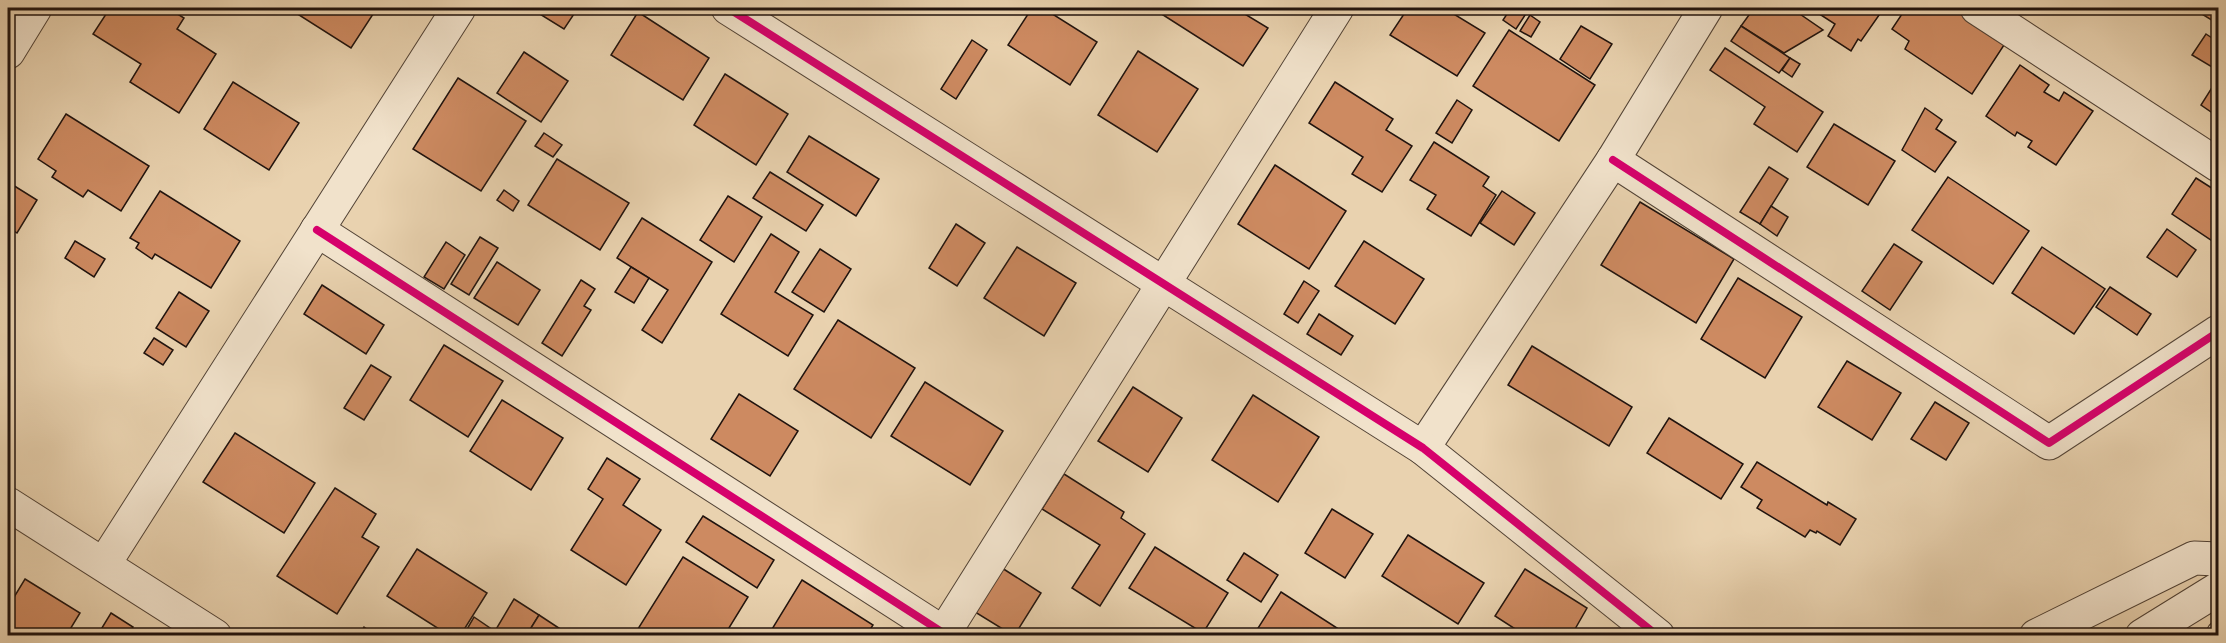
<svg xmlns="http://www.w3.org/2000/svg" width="2226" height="643" font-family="'EB Garamond',serif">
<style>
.building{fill:#cd8a61;stroke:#20130e;stroke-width:1.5}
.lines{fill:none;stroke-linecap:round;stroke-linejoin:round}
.service-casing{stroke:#524336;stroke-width:23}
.minor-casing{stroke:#524336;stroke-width:35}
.tertiary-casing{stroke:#524336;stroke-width:35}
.service{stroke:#f1e2cb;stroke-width:21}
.minor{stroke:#f1e2cb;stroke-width:33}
.tertiary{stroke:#f1e2cb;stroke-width:33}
.cycleway-casing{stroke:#f1e2cb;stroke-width:11}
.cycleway{stroke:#d6006c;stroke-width:8}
</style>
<rect width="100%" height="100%" fill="#e9d2af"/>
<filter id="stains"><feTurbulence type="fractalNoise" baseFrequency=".00333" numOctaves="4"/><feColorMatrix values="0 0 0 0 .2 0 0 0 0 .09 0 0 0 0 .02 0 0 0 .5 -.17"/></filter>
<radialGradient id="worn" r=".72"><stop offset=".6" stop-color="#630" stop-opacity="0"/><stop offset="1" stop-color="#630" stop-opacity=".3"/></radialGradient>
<!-- building -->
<g class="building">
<polygon points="110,8 168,8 184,18 177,29 216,54 179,113 130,82 141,64 93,34"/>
<polygon points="288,8 377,8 351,48"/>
<polygon points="530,8 578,8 564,29"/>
<polygon points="1032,8 1043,8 1097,42 1070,85 1008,45"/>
<polygon points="1164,8 1235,8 1268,28 1243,66 1160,13"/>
<polygon points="1408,8 1444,8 1485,33 1457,76 1390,35"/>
<polygon points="1511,8 1520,8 1527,12 1516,29 1503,20"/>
<polygon points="1754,8 1791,8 1823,30 1784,53 1741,26"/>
<polygon points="1810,8 1884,8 1861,41 1858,39 1851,51 1828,36 1835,24"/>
<polygon points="1906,8 1953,8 2006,42 1972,94 1905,49 1909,41 1892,29"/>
<polygon points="2192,8 2218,8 2218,24"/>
<polygon points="638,12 709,58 683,100 611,55"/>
<polygon points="1530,15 1540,22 1531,37 1520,31"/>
<polygon points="1581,26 1612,44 1590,79 1560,59"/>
<polygon points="1741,26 1790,58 1779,73 1731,41"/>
<polygon points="1509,30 1595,85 1559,141 1473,86"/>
<polygon points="2206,34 2218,42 2218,56 2212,67 2192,55"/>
<polygon points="972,40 987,50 956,99 941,89"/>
<polygon points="1725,48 1823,112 1797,152 1754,124 1765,107 1710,70"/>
<polygon points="1138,51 1198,89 1157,152 1098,115"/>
<polygon points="524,52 568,81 541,122 497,93"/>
<polygon points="1790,58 1800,64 1792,77 1782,70"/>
<polygon points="2020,65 2049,85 2044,92 2059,101 2064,92 2093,111 2056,165 2028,147 2032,141 2017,132 2015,136 1986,116"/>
<polygon points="725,74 788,114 756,165 694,125"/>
<polygon points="458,78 526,121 481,191 413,149"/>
<polygon points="2218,78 2218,107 2214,114 2201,105"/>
<polygon points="233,82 299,123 269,170 204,129"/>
<polygon points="1335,82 1393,119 1386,130 1412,146 1382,192 1352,174 1363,157 1309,123"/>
<polygon points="1457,100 1472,110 1452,143 1436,133"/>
<polygon points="1925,108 1942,120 1936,129 1956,142 1935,172 1902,150"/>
<polygon points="66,114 149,166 121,211 88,190 83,197 52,177 56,171 38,159"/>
<polygon points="1834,124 1895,161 1868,205 1807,167"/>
<polygon points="544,133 562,145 553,157 535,146"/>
<polygon points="809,136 879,179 856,216 787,172"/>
<polygon points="1434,142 1489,177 1483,186 1496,195 1471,236 1427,209 1436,195 1410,180"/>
<polygon points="557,159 629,203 600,250 528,205"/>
<polygon points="1275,165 1346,211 1309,269 1238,224"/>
<polygon points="1769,167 1788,179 1760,224 1740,212"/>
<polygon points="770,172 823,205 806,231 753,198"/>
<polygon points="1948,177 2029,231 1993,284 1912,230"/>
<polygon points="2196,178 2218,192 2217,244 2172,214"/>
<polygon points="8,182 37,200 17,233 8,227"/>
<polygon points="504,190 519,201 513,211 497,200"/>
<polygon points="160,191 240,241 211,288 155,254 152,259 136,248 139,243 130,238"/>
<polygon points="1502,191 1535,213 1514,245 1480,223"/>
<polygon points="728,196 762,217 734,262 700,240"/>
<polygon points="1640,202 1734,259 1696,323 1601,265"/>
<polygon points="1771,206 1788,217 1777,236 1760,224"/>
<polygon points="642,218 712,262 662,343 642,330 668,290 617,258"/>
<polygon points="956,224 985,243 957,286 929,268"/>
<polygon points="2167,229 2196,250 2177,277 2147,257"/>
<polygon points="771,234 799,252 775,292 813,315 788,356 721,314"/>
<polygon points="480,237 498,248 469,295 451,284"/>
<polygon points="75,241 105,259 94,277 65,258"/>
<polygon points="1364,241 1424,279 1395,324 1335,286"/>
<polygon points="446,242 465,255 444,289 424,277"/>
<polygon points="1894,244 1922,262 1890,310 1862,291"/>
<polygon points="1017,247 1076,283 1044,336 984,298"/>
<polygon points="2042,247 2105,289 2074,334 2012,293"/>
<polygon points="820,249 851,269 824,312 792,292"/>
<polygon points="497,262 540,290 518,325 474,298"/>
<polygon points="631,267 649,278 634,303 615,292"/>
<polygon points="1738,278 1802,317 1765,378 1701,339"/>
<polygon points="581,280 595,289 584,306 591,310 562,356 542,343"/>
<polygon points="1304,281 1319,291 1298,323 1284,314"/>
<polygon points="322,285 384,325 366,354 304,314"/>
<polygon points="2110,287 2151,314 2137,335 2096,307"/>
<polygon points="179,292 209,311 186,347 156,328"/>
<polygon points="1319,314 1353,336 1341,355 1307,334"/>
<polygon points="838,320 915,368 871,438 794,389"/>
<polygon points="154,338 173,350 163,365 144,353"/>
<polygon points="444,345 503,381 468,437 410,400"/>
<polygon points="1532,346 1632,407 1609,446 1508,385"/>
<polygon points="1847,361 1901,393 1872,440 1818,407"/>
<polygon points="371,365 391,377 364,420 344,408"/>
<polygon points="925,382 1003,431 970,485 891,436"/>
<polygon points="1133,387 1182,418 1148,472 1098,441"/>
<polygon points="739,394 798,431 770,476 711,439"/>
<polygon points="1253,395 1319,437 1278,502 1212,460"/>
<polygon points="502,400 563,438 531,490 470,451"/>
<polygon points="1935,402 1969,423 1946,460 1911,439"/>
<polygon points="1669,418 1743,464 1721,499 1647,453"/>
<polygon points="235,433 315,483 284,533 203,482"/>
<polygon points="607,458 640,479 623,505 661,530 626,585 571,550 603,499 588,489"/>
<polygon points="1757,462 1827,505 1828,502 1856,519 1840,545 1817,531 1816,533 1810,530 1805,537 1757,508 1762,500 1741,487"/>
<polygon points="1064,474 1124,512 1121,518 1145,534 1100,606 1072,588 1100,545 1042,509"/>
<polygon points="335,488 376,514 362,537 379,547 337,614 277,576"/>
<polygon points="1332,509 1373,534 1345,578 1305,553"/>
<polygon points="703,516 774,560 757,588 686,542"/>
<polygon points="1408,535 1484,583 1458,624 1382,576"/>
<polygon points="1155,547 1228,593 1203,633 1129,588"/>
<polygon points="417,549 487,593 460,636 450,636 387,596"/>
<polygon points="1244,553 1278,575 1261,602 1227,580"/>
<polygon points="683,557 748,597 724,636 642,636 636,632"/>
<polygon points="1002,568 1041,593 1014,636 975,612"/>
<polygon points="1525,569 1587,608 1571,636 1526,636 1495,616"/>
<polygon points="25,579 80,613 66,636 8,636 8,607"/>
<polygon points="802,580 873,625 866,636 769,634"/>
<polygon points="1281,592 1337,628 1332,636 1253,636"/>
<polygon points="514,599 539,615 526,636 492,636"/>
<polygon points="111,613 133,627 127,636 97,636"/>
<polygon points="539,615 571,636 526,636"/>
<polygon points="474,617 490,628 485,636 463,636"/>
<polygon points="364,627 377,636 359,636"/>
</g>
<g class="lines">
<defs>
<polyline id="service" points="2216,636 2218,632"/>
<g id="minor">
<polyline points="1977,8 2218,165"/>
<polyline points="8,52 35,8"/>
<polyline points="1613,160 2049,443 2218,332"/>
<polyline points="317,230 948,636"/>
<polyline points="8,504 215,636"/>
<polyline points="104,564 459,8"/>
<polyline points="942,636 1337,8"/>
<polyline points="1658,636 1423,448 1613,160 1706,8"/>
<polyline points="2036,636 2194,558 2218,559"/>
<polyline points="2142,636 2218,589"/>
</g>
<polyline id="tertiary" points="728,8 1423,448"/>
</defs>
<!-- service casing -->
<use href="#service" class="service-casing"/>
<!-- minor casing -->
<use href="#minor" class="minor-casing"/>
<!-- tertiary casing -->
<use href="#tertiary" class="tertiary-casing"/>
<!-- service -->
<use href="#service" class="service"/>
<!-- minor -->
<use href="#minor" class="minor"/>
<!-- tertiary -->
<use href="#tertiary" class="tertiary"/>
<defs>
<g id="cycleway">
<polyline points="728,8 1423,448 1658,636"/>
<polyline points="1613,160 2049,443 2218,332"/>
<polyline points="317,230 948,636"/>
</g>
</defs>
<!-- cycleway casing -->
<use href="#cycleway" class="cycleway-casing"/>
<!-- cycleway -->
<use href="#cycleway" class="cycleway"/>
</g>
<!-- margin -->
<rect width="2226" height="643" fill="none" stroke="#e9d2af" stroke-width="30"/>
<rect x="9" y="9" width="2208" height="625" fill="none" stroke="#20130e" stroke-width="3"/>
<rect x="15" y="15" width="2196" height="613" fill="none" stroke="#20130e" stroke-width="1.5"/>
<rect width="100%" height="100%" filter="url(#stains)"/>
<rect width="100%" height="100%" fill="url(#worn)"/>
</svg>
